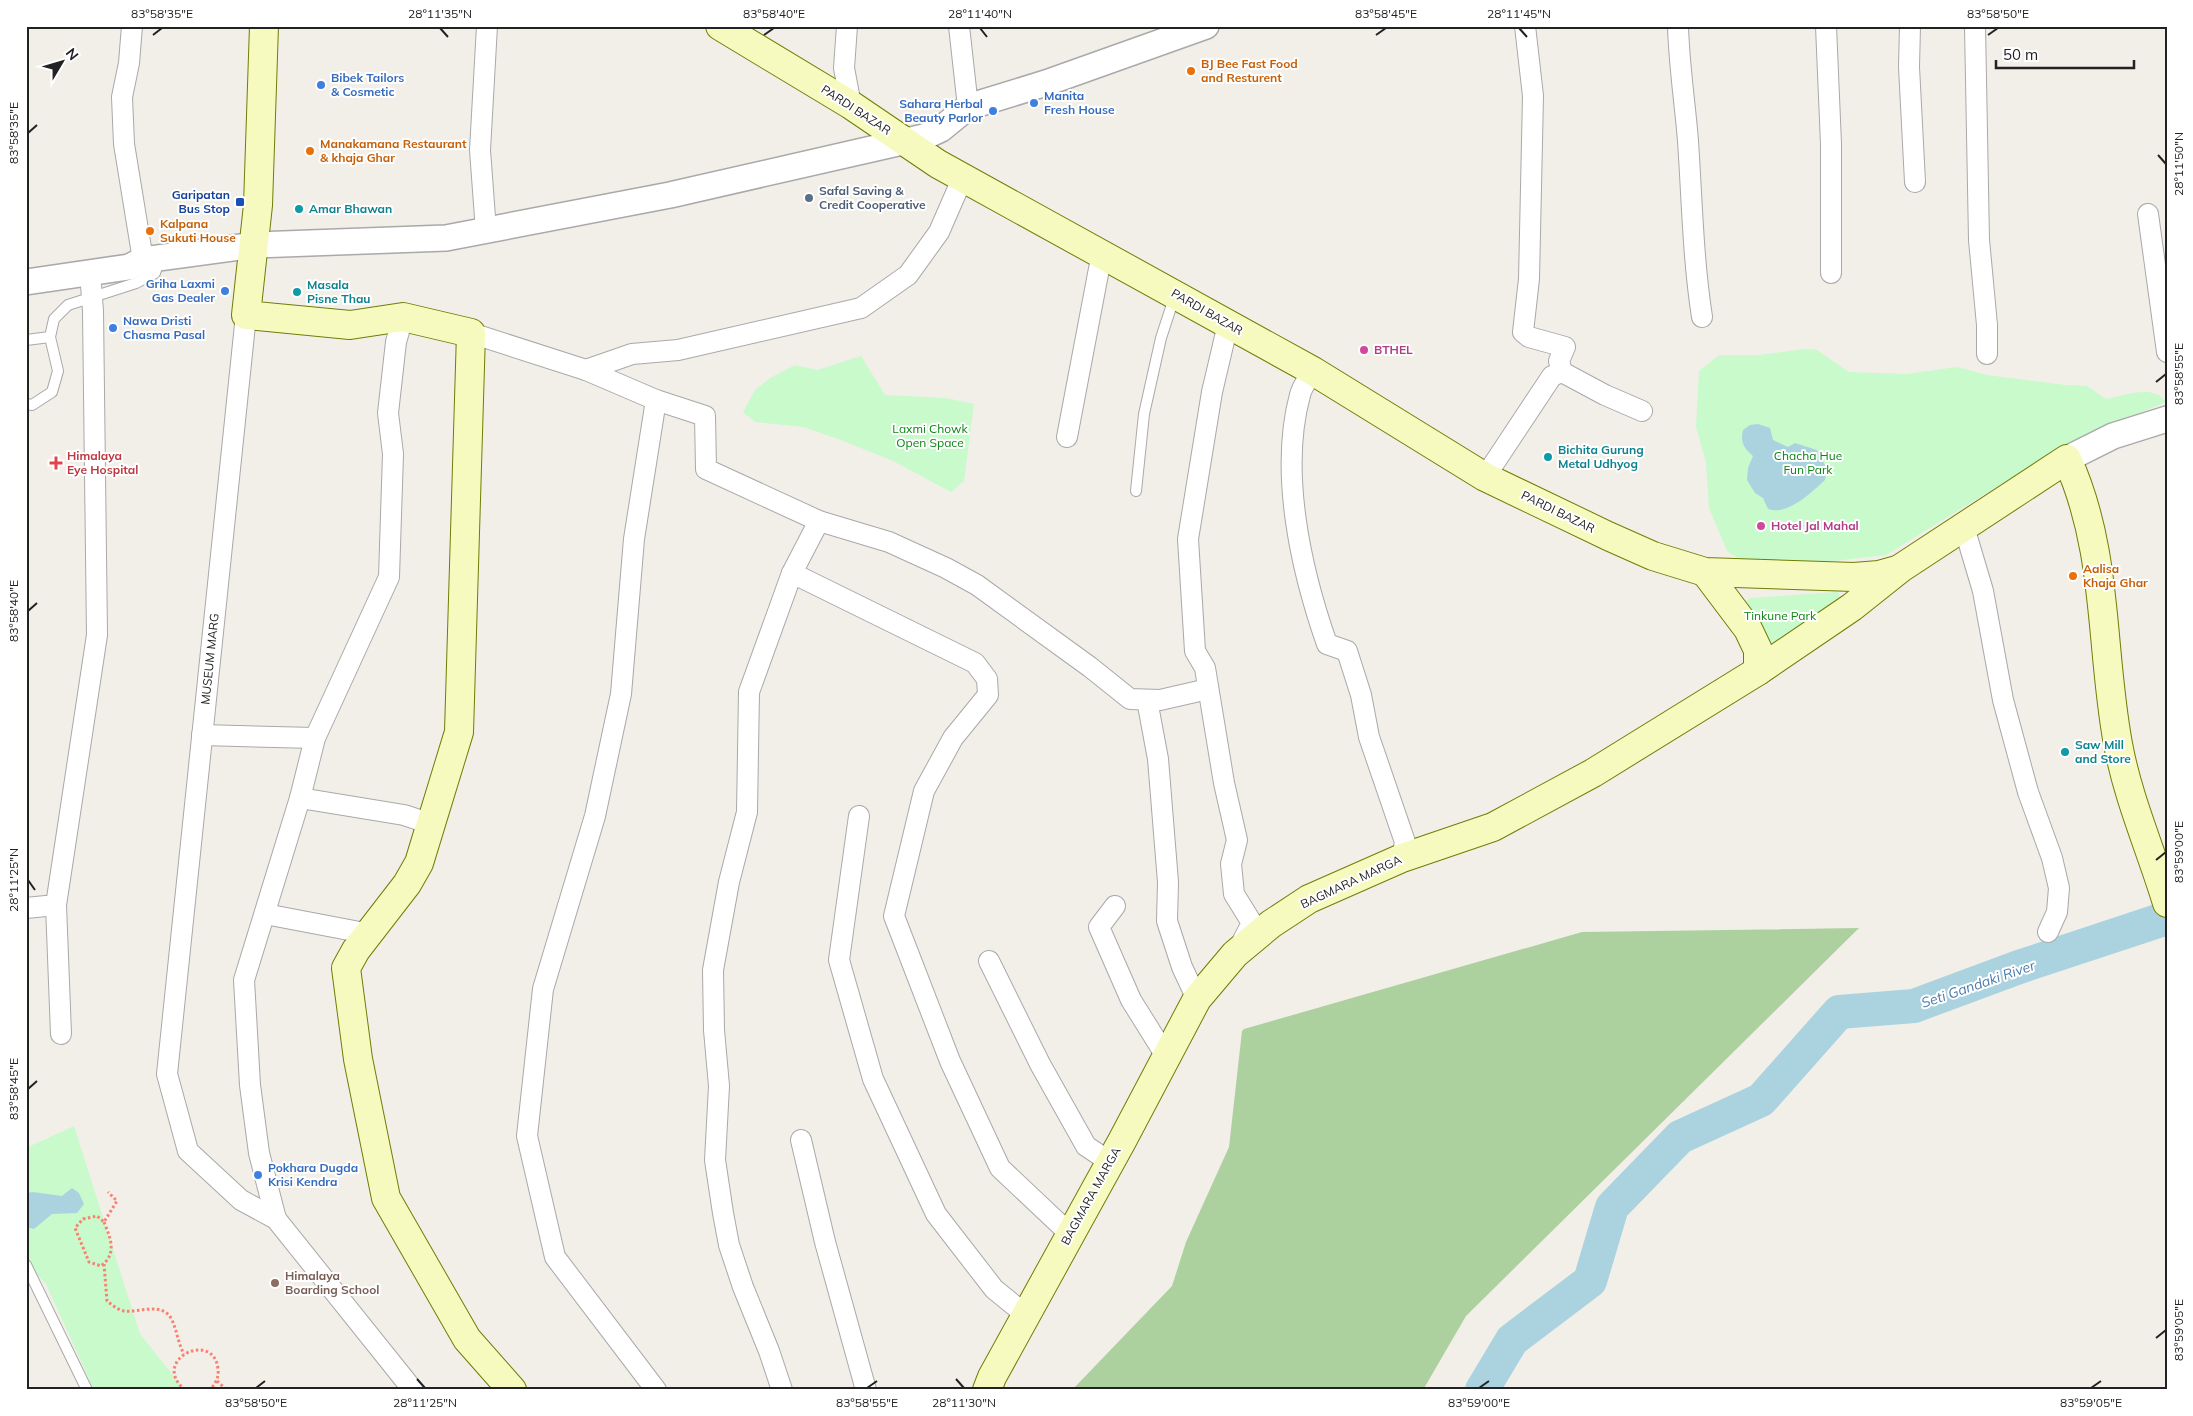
<svg xmlns="http://www.w3.org/2000/svg" width="2193" height="1416" font-family="Mulish,sans-serif">
<style>
.forest{fill:#add19e}
.park{fill:#c8facc}
.water{fill:#aad3df}
.lines{fill:none;stroke-linecap:round;stroke-linejoin:round}
.river{stroke:#aad3df;stroke-width:34}
.service-casing{stroke:#a9a9a9;stroke-width:12}
.minor-casing{stroke:#a9a9a9;stroke-width:22}
.tertiary-casing{stroke:#a9a9a9;stroke-width:28}
.secondary-casing{stroke:#707d05;stroke-width:30}
.path{stroke:#fa8072;stroke-width:3;stroke-dasharray:2.5 2.5;stroke-linecap:butt}
.service{stroke:#fff;stroke-width:10}
.minor{stroke:#fff;stroke-width:20}
.tertiary{stroke:#fff;stroke-width:25}
.secondary{stroke:#f7fabf;stroke-width:28}
.ticks{fill:none;stroke:#222;stroke-width:2}
.food-dot{fill:#e8710a;stroke:#fff;stroke-width:2}
.shop-dot{fill:#3f7fe0;stroke:#fff;stroke-width:2}
.service-dot{fill:#5c6f8a;stroke:#fff;stroke-width:2}
.transit-dot{fill:#1a4fb4;stroke:#fff;stroke-width:2}
.culture-dot{fill:#0f9aa8;stroke:#fff;stroke-width:2}
.hotel-dot{fill:#d1479c;stroke:#fff;stroke-width:2}
.health-dot{fill:#e0444e;stroke:#fff;stroke-width:2}
.education-dot{fill:#8d6e63;stroke:#fff;stroke-width:2}
.labels{text-anchor:middle;stroke-width:4;stroke-linejoin:round;paint-order:stroke}
.food-label{font-size:12px;font-weight:bold;fill:#c56008;stroke:#fff;text-anchor:start}
.shop-label{font-size:12px;font-weight:bold;fill:#366cbe;stroke:#fff;text-anchor:start}
.street-label{font-size:12px;fill:#222;stroke:#fff}
.service-label{font-size:12px;font-weight:bold;fill:#4e5e75;stroke:#fff;text-anchor:start}
.transit-label{font-size:12px;font-weight:bold;fill:#164399;stroke:#fff;text-anchor:end}
.culture-label{font-size:12px;font-weight:bold;fill:#0d838f;stroke:#fff;text-anchor:start}
.hotel-label{font-size:12px;font-weight:bold;fill:#b23c85;stroke:#fff;text-anchor:start}
.park-label{font-size:12px;fill:#0c8416;stroke:#fff}
.health-label{font-size:12px;font-weight:bold;fill:#be3a42;stroke:#fff;text-anchor:start}
.education-label{font-size:12px;font-weight:bold;fill:#785e54;stroke:#fff;text-anchor:start}
.water-label{font-size:14px;font-style:italic;fill:#4a7aab;stroke:#fff}
.neatline{fill:none;stroke:#222;stroke-width:2}
.ticks-label{font-size:12px;text-anchor:middle;fill:#222}
</style>
<rect width="100%" height="100%" fill="#f2efe9"/>
<!-- forest -->
<polygon class="forest" points="1859,928 1466,1316 1423,1390 1072,1390 1172,1286 1186,1242 1229,1147 1242,1031 1244,1029 1582,932"/>
<!-- park -->
<g class="park">
<path d="M 1805,349 L 1817,350 L 1849,372 L 1906,374 L 1957,367 L 1987,375 L 2066,385 L 2087,386 L 2106,399 C 2126,395 2154,384 2166,402 L 2103,428 L 2042,459 L 1886,555 L 1808,564 L 1745,563 L 1727,551 L 1709,508 L 1706,462 L 1696,427 L 1699,371 L 1719,355 L 1759,355 Z"/>
<polygon points="861,356 885,395 946,398 974,404 964,481 951,492 893,461 838,439 803,427 755,422 743,412 755,390 770,378 795,365 817,370"/>
<polygon points="1838,592 1840,598 1833,606 1776,643 1767,641 1741,605 1750,598"/>
<polygon points="74,1126 140,1334 185,1390 94,1390 46,1284 26,1263 26,1148"/>
</g>
<!-- water -->
<g class="water">
<path d="M 1758,424 L 1770,428 L 1773,440 L 1788,447 L 1795,443 L 1817,450 L 1827,469 L 1825,480 C 1811,493 1787,516 1768,509 L 1763,498 L 1755,493 L 1747,480 L 1748,468 L 1753,456 C 1744,448 1740,442 1743,430 L 1750,425 Z"/>
<polygon points="72,1188 79,1193 84,1204 77,1213 52,1214 34,1229 26,1227 26,1193 33,1192 62,1196"/>
</g>
<g class="lines">
<!-- river -->
<polyline class="river" points="1482,1390 1512,1340 1590,1281 1612,1207 1680,1137 1761,1100 1839,1012 1914,1006 2019,967 2167,918"/>
<defs>
<g id="service">
<polyline points="26,340 50,337"/>
<polyline points="26,404 32,405 52,392 58,371 50,337 54,319 68,305 136,283 155,273 160,258"/>
<polyline points="1136,491 1144,414 1161,338 1175,295"/>
<polyline points="26,1265 87,1390"/>
</g>
<g id="minor">
<polyline points="132,26 129,63 122,97 124,144 143,260"/>
<polyline points="847,26 844,68 851,105"/>
<polyline points="959,26 968,107"/>
<polyline points="1525,26 1533,96 1529,279 1523,332 1529,337 1565,347 1559,361 1562,372"/>
<path d="M 1678,26 C 1679,65 1685,103 1688,141 C 1692,200 1693,259 1702,317"/>
<polyline points="1826,26 1831,144 1831,273"/>
<polyline points="1910,26 1909,67 1915,182"/>
<polyline points="1975,26 1979,240 1987,325 1987,354"/>
<polyline points="2148,214 2167,352"/>
<polyline points="486,231 480,150 487,26"/>
<polyline points="246,315 167,1074 188,1151 241,1200 276,1219 413,1390"/>
<polyline points="1228,324 1212,392 1188,539 1195,651 1205,668 1224,783 1237,840 1231,864 1234,894 1252,923 1240,946"/>
<polyline points="471,333 586,370 656,400 705,416 706,469 819,521 792,573 749,692 747,812 729,882 713,970 714,1030 719,1086 715,1160 723,1213 729,1245 743,1287 769,1351 782,1390"/>
<polyline points="586,370 632,354 678,350 861,308 908,275 939,232 963,177"/>
<path d="M 1313,371 C 1309,378 1302,386 1300,395 C 1279,472 1301,570 1327,644 L 1347,651 L 1361,695 L 1369,737 L 1405,842 L 1402,858"/>
<polyline points="1067,437 1102,253"/>
<polyline points="1485,477 1552,376 1562,372 1605,395 1642,411"/>
<polyline points="819,521 889,542 946,568 977,585 1090,667 1130,699 1160,700 1208,689"/>
<polyline points="1964,527 1983,591 2003,700 2028,792 2052,858 2059,888 2057,912 2048,932"/>
<polyline points="792,573 975,663 987,679 988,695 953,738 924,791 894,916 950,1061 1000,1168 1070,1234"/>
<polyline points="1147,700 1158,759 1168,882 1167,921 1182,967 1197,999"/>
<polyline points="202,735 315,738"/>
<polyline points="300,798 404,815 431,824"/>
<polyline points="859,816 839,960 873,1079 936,1214 994,1289 1026,1315"/>
<polyline points="56,905 61,1034"/>
<polyline points="1115,906 1099,927 1131,1000 1166,1056"/>
<polyline points="26,908 56,905 97,635 93,311 90,272"/>
<polyline points="265,914 370,934"/>
<polyline points="989,961 1040,1064 1086,1146 1110,1162"/>
<polyline points="801,1140 825,1242 866,1390"/>
<polyline points="276,1219 259,1153 250,1085 244,980 300,798 315,738 389,577 393,454 388,413 396,342 403,317"/>
<polyline points="656,1390 555,1257 527,1136 543,989 595,816 621,694 634,539 656,400"/>
</g>
<g id="tertiary">
<polyline points="26,282 129,267 143,260 256,245 446,238 670,195 924,137 941,129 968,107 1046,83 1206,26"/>
<polyline points="2067,459 2113,436 2167,419"/>
</g>
<g id="secondary">
<polyline points="264,26 258,205 246,315 350,325 403,317 471,333 459,732 419,863 407,884 356,950 346,968 358,1059 386,1198 467,1339 512,1390"/>
<polyline points="720,26 851,105 938,164 1313,371 1485,477 1608,536 1653,556 1705,572 1854,577 1879,575 1897,570"/>
<polyline points="1705,572 1748,629 1758,650 1758,671"/>
<path d="M 987,1390 L 992,1377 L 1122,1141 L 1197,999 L 1235,954 L 1271,924 L 1309,899 L 1402,858 L 1493,827 L 1593,773 L 1758,671 L 1852,607 L 1901,568 L 2067,459 C 2109,551 2100,647 2118,744 C 2128,799 2151,850 2167,903"/>
</g>
</defs>
<!-- service casing -->
<use href="#service" class="service-casing"/>
<!-- minor casing -->
<use href="#minor" class="minor-casing"/>
<!-- tertiary casing -->
<use href="#tertiary" class="tertiary-casing"/>
<!-- secondary casing -->
<use href="#secondary" class="secondary-casing"/>
<!-- path -->
<g class="path">
<path d="M 104,1222 C 111,1239 117,1254 101,1266 L 89,1262 L 75,1228 L 83,1219 L 97,1216 L 104,1222 L 117,1201 L 108,1192"/>
<path d="M 104,1264 L 107,1301 C 112,1305 118,1310 124,1311 C 139,1313 163,1301 172,1320 C 177,1331 178,1343 184,1354"/>
<polyline points="217,1381 227,1390"/>
<path d="M 185,1390 C 149,1360 214,1329 218,1369 C 219,1377 216,1384 209,1390"/>
</g>
<!-- service -->
<use href="#service" class="service"/>
<!-- minor -->
<use href="#minor" class="minor"/>
<!-- tertiary -->
<use href="#tertiary" class="tertiary"/>
<!-- secondary -->
<use href="#secondary" class="secondary"/>
</g>
<!-- ticks -->
<path class="ticks" d="M 440,28 L 448,37M 980,28 L 987,37M 1519,28 L 1527,37M 153,35 L 162,28M 764,35 L 774,28M 1376,35 L 1386,28M 1988,35 L 1998,28M 28,133 L 37,125M 2158,155 L 2166,164M 2156,382 L 2166,374M 28,611 L 37,603M 2156,860 L 2166,852M 28,880 L 35,890M 28,1089 L 37,1081M 2156,1338 L 2166,1330M 417,1379 L 425,1388M 956,1379 L 964,1388M 256,1388 L 265,1381M 867,1388 L 877,1381M 1479,1388 L 1489,1381M 2091,1388 L 2101,1381"/>
<!-- markers -->
<g class="food-dot">
<circle cx="1191" cy="71" r="5"/>
<circle cx="310" cy="151" r="5"/>
<circle cx="150" cy="231" r="5"/>
<circle cx="2073" cy="576" r="5"/>
</g>
<g class="shop-dot">
<circle cx="321" cy="85" r="5"/>
<circle cx="1034" cy="103" r="5"/>
<circle cx="993" cy="111" r="5"/>
<circle cx="225" cy="291" r="5"/>
<circle cx="113" cy="328" r="5"/>
<circle cx="258" cy="1175" r="5"/>
</g>
<circle class="service-dot" cx="809" cy="198" r="5"/>
<rect class="transit-dot" x="235" y="197" width="10" height="10" rx="2.5"/>
<g class="culture-dot">
<circle cx="299" cy="209" r="5"/>
<circle cx="297" cy="292" r="5"/>
<circle cx="1548" cy="457" r="5"/>
<circle cx="2065" cy="752" r="5"/>
</g>
<g class="hotel-dot">
<circle cx="1364" cy="350" r="5"/>
<circle cx="1761" cy="526" r="5"/>
</g>
<path class="health-dot" d="M53.5 455.5h5v5h5v5h-5v5h-5v-5h-5v-5h5z"/>
<circle class="education-dot" cx="275" cy="1283" r="5"/>
<g class="labels">
<!-- food labels -->
<g class="food-label">
<text x="1201" y="68">BJ Bee Fast Food<tspan x="1201" dy="14">and Resturent</tspan></text>
<text x="320" y="148">Manakamana Restaurant<tspan x="320" dy="14">&amp; khaja Ghar</tspan></text>
<text x="160" y="228">Kalpana<tspan x="160" dy="14">Sukuti House</tspan></text>
<text x="2083" y="573">Aalisa<tspan x="2083" dy="14">Khaja Ghar</tspan></text>
</g>
<!-- shop labels -->
<g class="shop-label">
<text x="331" y="82">Bibek Tailors<tspan x="331" dy="14">&amp; Cosmetic</tspan></text>
<text x="1044" y="100">Manita<tspan x="1044" dy="14">Fresh House</tspan></text>
<text x="983" y="108" text-anchor="end">Sahara Herbal<tspan x="983" dy="14">Beauty Parlor</tspan></text>
<text x="215" y="288" text-anchor="end">Griha Laxmi<tspan x="215" dy="14">Gas Dealer</tspan></text>
<text x="123" y="325">Nawa Dristi<tspan x="123" dy="14">Chasma Pasal</tspan></text>
<text x="268" y="1172">Pokhara Dugda<tspan x="268" dy="14">Krisi Kendra</tspan></text>
</g>
<!-- street labels -->
<g class="street-label">
<text transform="translate(856 110) rotate(33)" y="4">PARDI BAZAR</text>
<text transform="translate(1207 312) rotate(30)" y="4">PARDI BAZAR</text>
<text transform="translate(1558 512) rotate(26)" y="4">PARDI BAZAR</text>
<text transform="translate(210 659) rotate(-84)" y="4">MUSEUM MARG</text>
<text transform="translate(1351 882) rotate(-25)" y="4">BAGMARA MARGA</text>
<text transform="translate(1091 1196) rotate(-61)" y="4">BAGMARA MARGA</text>
</g>
<!-- service labels -->
<g class="service-label">
<text x="819" y="195">Safal Saving &amp;<tspan x="819" dy="14">Credit Cooperative</tspan></text>
</g>
<!-- transit labels -->
<g class="transit-label">
<text x="230" y="199">Garipatan<tspan x="230" dy="14">Bus Stop</tspan></text>
</g>
<!-- culture labels -->
<g class="culture-label">
<text x="309" y="213">Amar Bhawan</text>
<text x="307" y="289">Masala<tspan x="307" dy="14">Pisne Thau</tspan></text>
<text x="1558" y="454">Bichita Gurung<tspan x="1558" dy="14">Metal Udhyog</tspan></text>
<text x="2075" y="749">Saw Mill<tspan x="2075" dy="14">and Store</tspan></text>
</g>
<!-- hotel labels -->
<g class="hotel-label">
<text x="1374" y="354">BTHEL</text>
<text x="1771" y="530">Hotel Jal Mahal</text>
</g>
<!-- park labels -->
<g class="park-label">
<text x="930" y="433">Laxmi Chowk<tspan x="930" dy="14">Open Space</tspan></text>
<text x="1808" y="460">Chacha Hue<tspan x="1808" dy="14">Fun Park</tspan></text>
<text x="1780" y="620">Tinkune Park</text>
</g>
<!-- health labels -->
<g class="health-label">
<text x="67" y="460">Himalaya<tspan x="67" dy="14">Eye Hospital</tspan></text>
</g>
<!-- education labels -->
<g class="education-label">
<text x="285" y="1280">Himalaya<tspan x="285" dy="14">Boarding School</tspan></text>
</g>
<!-- water labels -->
<g class="water-label">
<text transform="translate(1978 984) rotate(-19)" y="5">Seti Gandaki River</text>
</g>
</g>
<!-- border -->
<rect width="2193" height="1416" fill="none" stroke="#ffffff" stroke-width="55"/>
<!-- north arrow -->
<g transform="translate(62 62) rotate(52)" stroke="#ffffff" stroke-width="4" paint-order="stroke">
<path d="M0-4L9 19L0 12L-9 19Z" fill="#222222"/>
<text y="-8" font-size="14" font-weight="bold" text-anchor="middle" fill="#222222">N</text>
</g>
<!-- scale -->
<path d="M1996 60v8h138v-8" fill="none" stroke="#222222" stroke-width="2.5"/>
<text x="2003" y="60" font-size="15" fill="#222222" stroke="#ffffff" stroke-width="4" paint-order="stroke">50 m</text>
<rect x="28" y="28" width="2138" height="1360" class="neatline"/>
<g class="ticks-label">
<text x="162" y="18">83°58'35"E</text>
<text x="440" y="18">28°11'35"N</text>
<text x="774" y="18">83°58'40"E</text>
<text x="980" y="18">28°11'40"N</text>
<text x="1386" y="18">83°58'45"E</text>
<text x="1519" y="18">28°11'45"N</text>
<text x="1998" y="18">83°58'50"E</text>
<text transform="translate(14 133) rotate(-90)" y="4">83°58'35"E</text>
<text transform="translate(2179 164) rotate(-90)" y="4">28°11'50"N</text>
<text transform="translate(2179 374) rotate(-90)" y="4">83°58'55"E</text>
<text transform="translate(14 611) rotate(-90)" y="4">83°58'40"E</text>
<text transform="translate(2179 852) rotate(-90)" y="4">83°59'00"E</text>
<text transform="translate(14 880) rotate(-90)" y="4">28°11'25"N</text>
<text transform="translate(14 1089) rotate(-90)" y="4">83°58'45"E</text>
<text transform="translate(2179 1330) rotate(-90)" y="4">83°59'05"E</text>
<text x="256" y="1407">83°58'50"E</text>
<text x="425" y="1407">28°11'25"N</text>
<text x="867" y="1407">83°58'55"E</text>
<text x="964" y="1407">28°11'30"N</text>
<text x="1479" y="1407">83°59'00"E</text>
<text x="2091" y="1407">83°59'05"E</text>
</g>
</svg>
